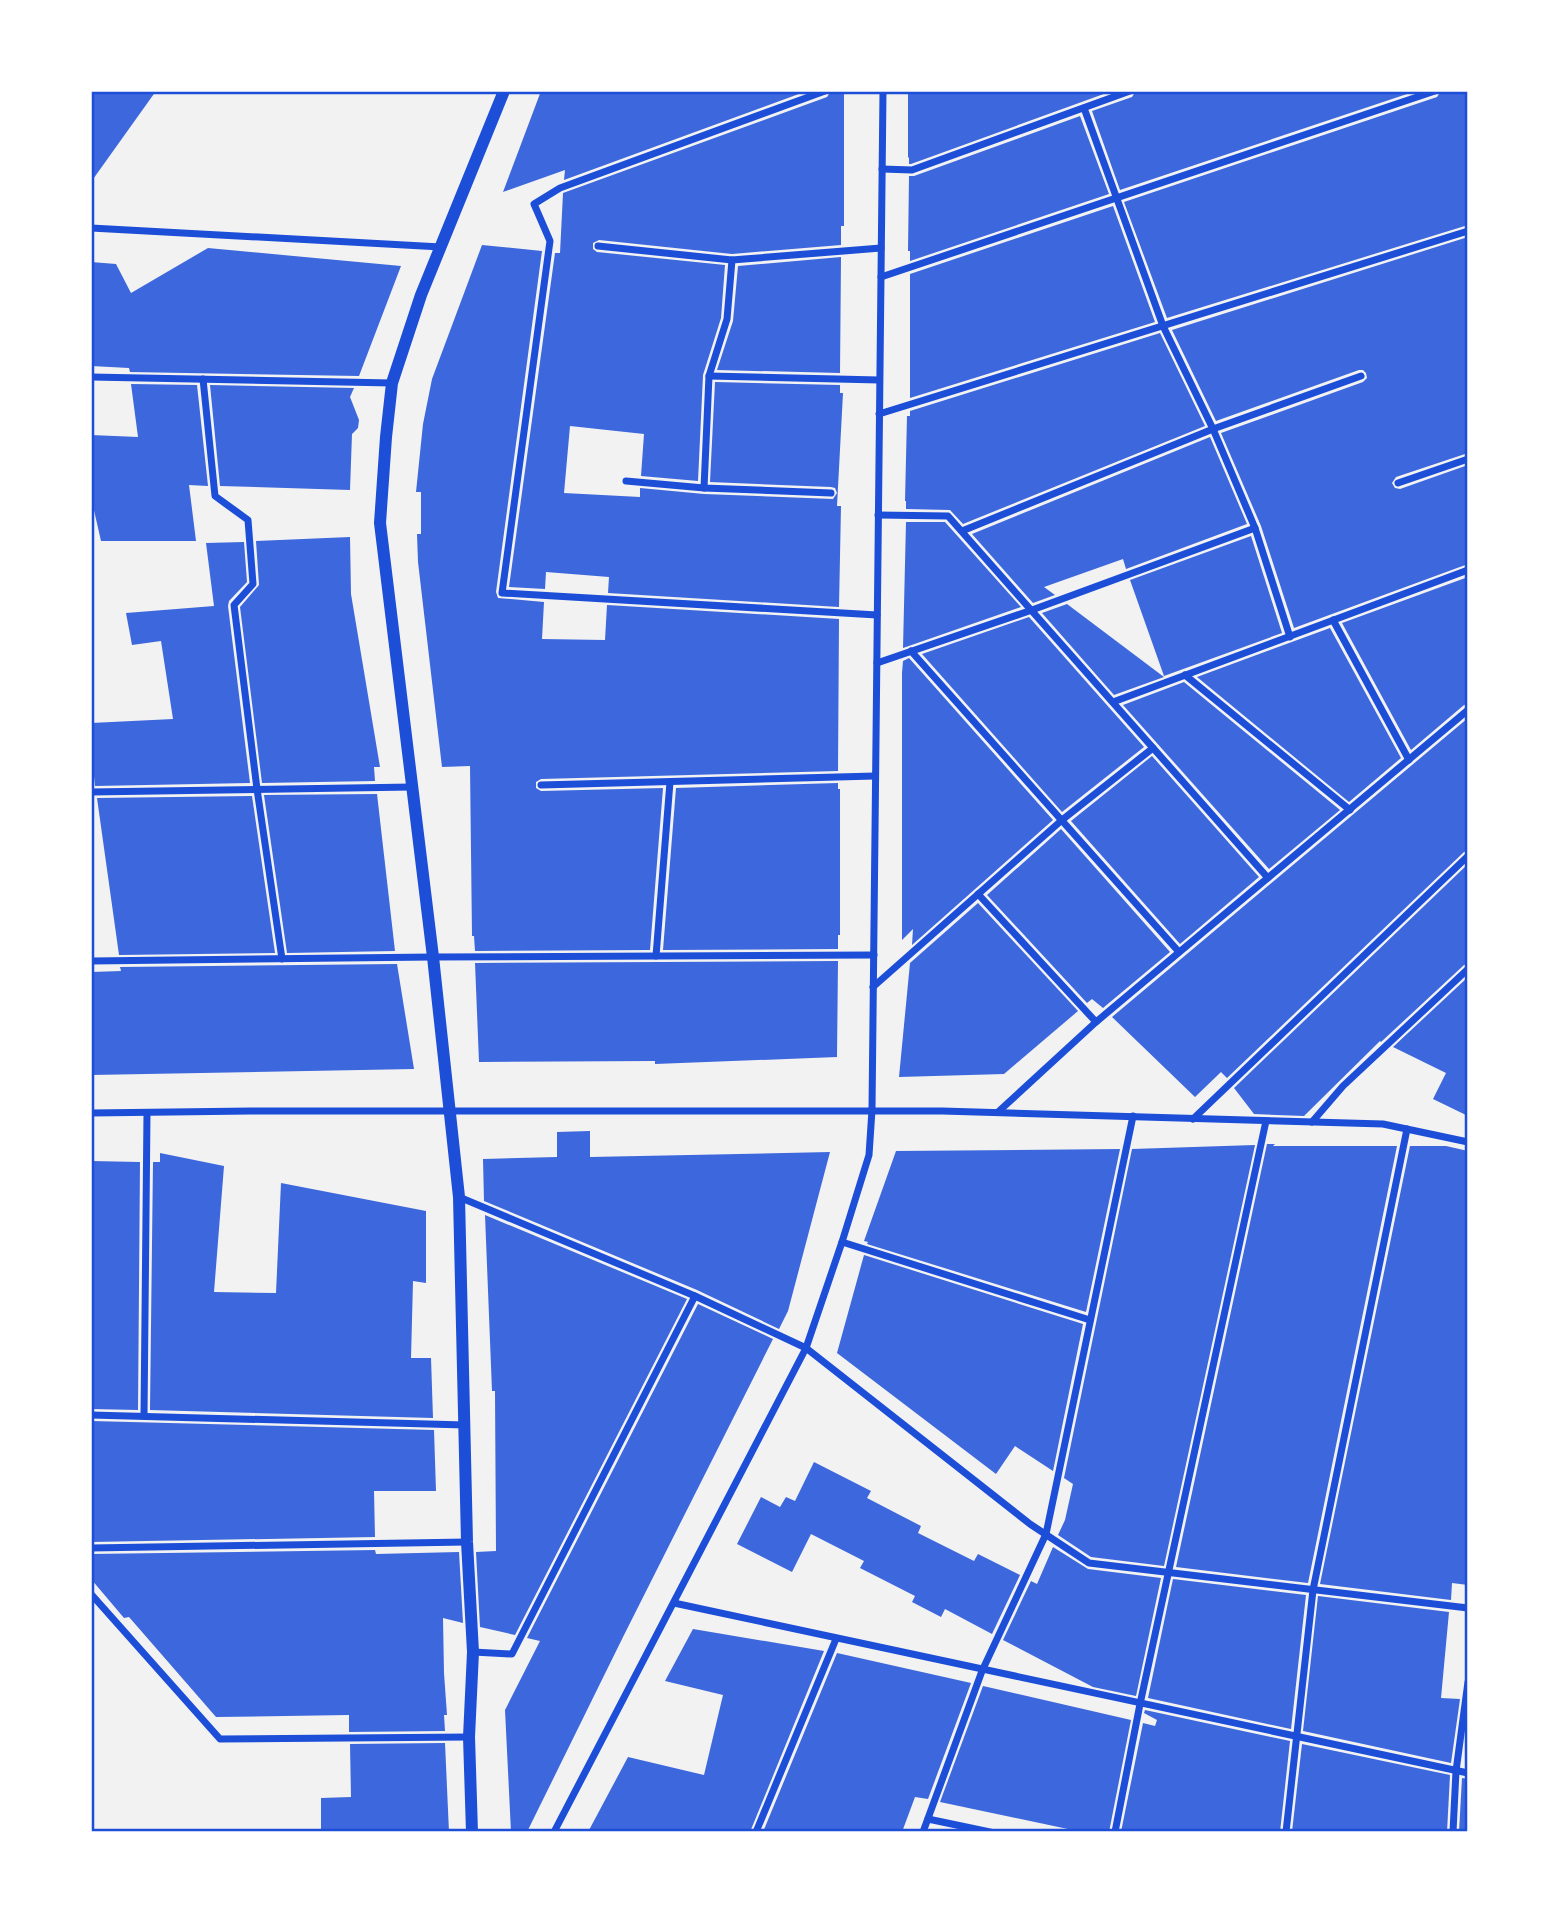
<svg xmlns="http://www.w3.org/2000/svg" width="1559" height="1923" font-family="Barlow,sans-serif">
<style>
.building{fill:#3d67dc}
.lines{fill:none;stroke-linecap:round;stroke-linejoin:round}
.minor{stroke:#1d4ed8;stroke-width:7}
.tertiary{stroke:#1d4ed8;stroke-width:12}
.neatline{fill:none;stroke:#1d4ed8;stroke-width:2.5}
</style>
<rect width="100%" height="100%" fill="#f2f2f2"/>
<!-- building -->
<g class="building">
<polygon points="91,91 156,91 91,182"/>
<polygon points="541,91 807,91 564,180 565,170 503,192"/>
<polygon points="831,91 844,91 844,226 841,226 841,245 732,254 599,240 593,243 593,249 597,252 725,265 721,318 703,375 698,481 641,476 644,434 570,426 564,493 640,497 640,488 704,494 833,499 837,493 835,488 831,487 710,482 715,382 840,385 840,393 843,393 837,506 841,506 839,607 608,593 609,577 546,572 545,589 509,587 555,253 560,253 563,193 827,97"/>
<polygon points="908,91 1112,91 911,164 909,164 909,157 908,158"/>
<polygon points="1136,91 1416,91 1120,190 1092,111 1132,97"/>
<polygon points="1441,91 1468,91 1468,225 1167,318 1124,202 1437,97"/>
<polygon points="1080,116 1109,194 910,261 910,251 908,251 909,176 914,176"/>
<polygon points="1113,206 1155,322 910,398 910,274"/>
<polygon points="1468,237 1468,453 1396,477 1392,483 1395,488 1400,489 1468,465 1468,564 1294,628 1261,526 1221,433 1363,382 1367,378 1366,373 1363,370 1359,370 1216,421 1172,330"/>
<polygon points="482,245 542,251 496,592 498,598 544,602 542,639 605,640 607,605 839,619 838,771 541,779 536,782 536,788 541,791 663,788 650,950 475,951 474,936 472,936 470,766 442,767 418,562 417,534 421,534 421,492 416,492 423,424 432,379"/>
<polygon points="208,248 401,266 359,376 130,372 129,368 91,366 91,262 116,264 131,293"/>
<polygon points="841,257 840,373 717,370 733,321 738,266"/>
<polygon points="1160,333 1205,426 963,524 950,510 906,509 906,501 905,501 907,416 910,416 910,411"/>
<polygon points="131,384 197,385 208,486 189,485 196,541 101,541 91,497 91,435 138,437"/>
<polygon points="210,385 354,388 350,397 359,420 358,428 352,434 350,490 220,486"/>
<polygon points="1210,437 1247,524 1126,569 1123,559 1044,587 1055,595 1033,603 972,534"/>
<polygon points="906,522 945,522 1021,607 903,648"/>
<polygon points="1251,536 1282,633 1164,676 1130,580"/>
<polygon points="350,537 351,594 380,767 374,767 375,781 262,783 240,607 259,585 256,541"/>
<polygon points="244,542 247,582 229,601 228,606 250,783 95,786 94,776 91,776 91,723 173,719 161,641 132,645 126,613 214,606 206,543"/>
<polygon points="1468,577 1468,704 1464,705 1411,750 1342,623"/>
<polygon points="1067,604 1164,677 1114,695 1042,613"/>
<polygon points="1029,617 1144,747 1062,812 922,654"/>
<polygon points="1330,628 1401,758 1349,802 1197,677"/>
<polygon points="909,658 1053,820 912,945 913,929 902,940 902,673 903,661"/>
<polygon points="1184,682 1340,810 1269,869 1123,705"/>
<polygon points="1468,718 1468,850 1464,852 1227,1078 1221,1072 1195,1097 1112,1017"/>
<polygon points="1152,756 1259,877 1180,944 1071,821"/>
<polygon points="838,783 838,789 840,789 840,935 838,935 838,949 663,950 676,788"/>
<polygon points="377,794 395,951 287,953 264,795"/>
<polygon points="252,796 275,953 119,955 97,798"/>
<polygon points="1061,829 1170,952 1103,1008 1092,999 1087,1003 987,895"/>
<polygon points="1468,864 1468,963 1464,965 1381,1042 1380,1041 1304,1116 1254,1114 1234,1088"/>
<polygon points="978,903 1078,1011 1004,1074 899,1077 910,963"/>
<polygon points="838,961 837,1057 655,1064 655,1061 479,1062 475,963"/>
<polygon points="397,964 414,1069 91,1075 91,972 121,971 120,967"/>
<polygon points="1468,977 1468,1116 1433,1099 1446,1073 1393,1047"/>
<polygon points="590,1131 590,1157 830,1152 788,1311 779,1329 697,1290 484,1201 483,1159 557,1157 557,1132"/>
<polygon points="1267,1144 1275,1144 1273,1146 1397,1146 1308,1583 1176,1567"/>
<polygon points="1255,1145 1164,1566 1091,1557 1058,1535 1065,1520 1073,1484 1064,1478 1132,1149"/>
<polygon points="1410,1146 1446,1146 1468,1151 1468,1585 1452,1583 1451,1600 1320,1584"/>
<polygon points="1120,1149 1086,1312 867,1244 868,1242 864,1241 896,1151"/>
<polygon points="160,1153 224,1166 214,1292 276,1293 281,1183 426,1211 426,1283 413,1281 411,1358 431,1358 433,1418 150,1410 153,1162 160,1162"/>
<polygon points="91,1161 140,1162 138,1410 91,1409"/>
<polygon points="485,1215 687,1299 515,1635 480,1627 476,1552 496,1551 495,1391 492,1391"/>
<polygon points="864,1255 1083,1324 1053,1471 1015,1446 996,1474 837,1353"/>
<polygon points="698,1304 773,1339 624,1635 527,1832 511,1832 505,1710 540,1641 527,1638"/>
<polygon points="91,1421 434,1430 436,1491 374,1491 375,1537 91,1542"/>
<polygon points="814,1462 871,1491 867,1498 921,1526 918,1533 974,1561 978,1554 1020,1575 992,1634 945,1609 941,1617 912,1602 915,1596 860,1568 864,1561 811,1534 792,1572 737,1544 761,1497 780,1507 786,1497 795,1501"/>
<polygon points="1053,1547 1088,1569 1161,1578 1136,1696 1093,1687 1003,1640 1031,1581 1037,1584"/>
<polygon points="375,1550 376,1554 459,1552 463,1623 443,1618 444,1673 447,1715 444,1715 445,1731 349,1732 349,1715 216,1717 129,1617 124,1618 91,1579 91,1554"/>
<polygon points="1173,1579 1306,1595 1291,1729 1148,1698"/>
<polygon points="1318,1596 1449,1612 1441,1698 1460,1699 1451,1763 1303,1731"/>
<polygon points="693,1629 824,1651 750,1832 588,1832 628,1757 704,1775 723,1695 665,1681"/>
<polygon points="837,1653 971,1683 928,1799 915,1797 902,1832 763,1832"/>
<polygon points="983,1686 1131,1720 1109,1832 1082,1832 940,1802"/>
<polygon points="1145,1710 1290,1741 1280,1832 1121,1832 1143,1723 1155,1726 1157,1720 1144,1713"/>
<polygon points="445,1743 449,1832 321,1832 321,1798 351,1797 350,1744"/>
<polygon points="1302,1744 1450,1775 1447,1832 1292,1832"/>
<polygon points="1462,1778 1468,1779 1468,1832 1459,1832"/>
</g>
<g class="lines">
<!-- minor -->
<g class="minor">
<polyline points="825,91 560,188 534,204 550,241 502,593 877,615"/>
<polyline points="1084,108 1163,326 1213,429 1255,528 1290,637"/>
<polyline points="882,169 912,170 1130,91"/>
<polyline points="91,228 441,247"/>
<polyline points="598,246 732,260 881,248"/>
<polyline points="881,277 1435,91"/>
<polyline points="709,376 879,380"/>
<polyline points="91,377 392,383"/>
<polyline points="203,379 215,496 248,520 253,584 234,605 257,789 282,959"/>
<polyline points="879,414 1468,231"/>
<polyline points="626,481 704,488 831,493"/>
<polyline points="1398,483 1468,459"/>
<polyline points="704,488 709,376 727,319 732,260"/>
<polyline points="878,515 948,516 1268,878"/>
<polyline points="962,531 1213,429 1361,376"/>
<polyline points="1333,620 1409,760"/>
<polyline points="911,651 1179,952"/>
<polyline points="877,663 1032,610 1255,528"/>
<polyline points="1185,675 1350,810"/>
<polyline points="1113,702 1468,570"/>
<polyline points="541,785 875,776"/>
<polyline points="91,792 412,787"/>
<polyline points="978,894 1096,1022"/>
<polyline points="656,956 670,782"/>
<polyline points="91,961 433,957 874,955"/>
<polyline points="873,987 1062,820 1153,748"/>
<polyline points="998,1112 1096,1022 1468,710"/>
<polyline points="91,1113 251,1111 942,1111 1383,1124 1468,1142"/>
<polyline points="1193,1119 1468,856"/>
<polyline points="1312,1122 1343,1086 1468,969"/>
<polyline points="459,1197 695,1296 806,1348 1030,1524 1089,1563 1468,1608"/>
<polyline points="842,1242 1090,1320"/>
<polyline points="91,1415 465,1425"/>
<polyline points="144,1416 147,1113"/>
<polyline points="91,1548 467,1542"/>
<polyline points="91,1594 220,1739 469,1737"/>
<polyline points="674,1603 1468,1773"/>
<polyline points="473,1652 512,1654 695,1296"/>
<polyline points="928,1819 990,1832"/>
<polyline points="554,1832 806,1348 842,1242 869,1155 872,1110 883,91"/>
<polyline points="756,1832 836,1639"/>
<polyline points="923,1832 982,1671 1046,1534 1133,1116"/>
<polyline points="1115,1832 1140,1704 1266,1121"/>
<polyline points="1286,1832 1313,1590 1407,1129"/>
<polyline points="1453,1832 1456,1771 1468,1682"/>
</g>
<!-- tertiary -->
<polyline class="tertiary" points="472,1832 469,1737 473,1652 467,1542 459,1197 433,957 380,523 386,437 392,383 421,295 504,91"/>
</g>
<!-- border -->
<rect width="1559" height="1923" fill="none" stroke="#ffffff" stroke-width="186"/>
<rect x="93" y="93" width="1373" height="1737" class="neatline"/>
</svg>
